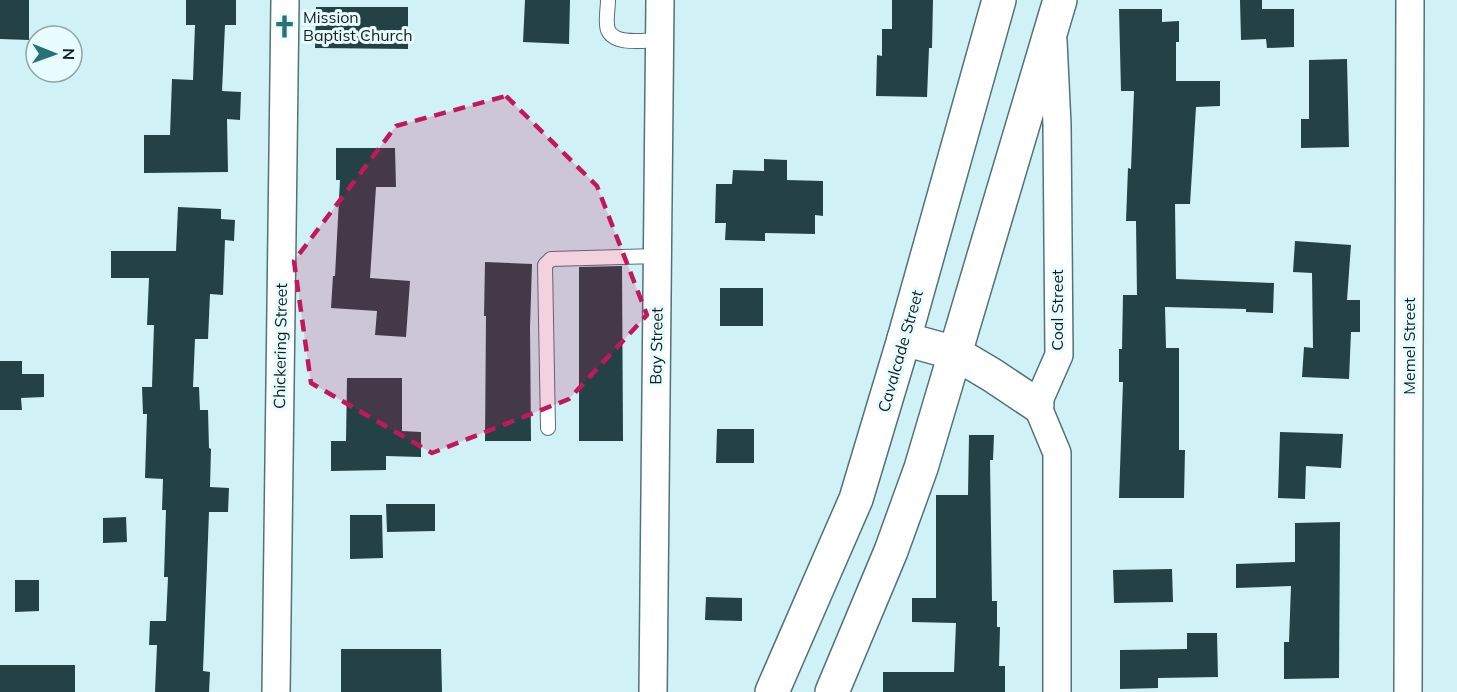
<svg xmlns="http://www.w3.org/2000/svg" width="1457" height="692" font-family="Mulish,sans-serif">
<style>
.building{fill:#244245}
.lines{fill:none;stroke-linecap:round;stroke-linejoin:round}
.lane-casing{stroke:#537275;stroke-width:16}
.street-casing{stroke:#537275;stroke-width:30}
.secondary-casing{stroke:#537275;stroke-width:36}
.lane{stroke:#fff;stroke-width:14}
.street{stroke:#fff;stroke-width:27}
.secondary{stroke:#fff;stroke-width:33}
.marked{fill:#c2185b;fill-opacity:0.2;stroke:#c2185b;stroke-width:4.5;stroke-dasharray:12 8;stroke-linejoin:round}
.labels{text-anchor:middle;stroke-width:6;stroke-linejoin:round;paint-order:stroke}
.poi-label{font-size:16px;fill:#131f21;stroke:#e8fdff;text-anchor:start}
.street-label{font-size:16px;fill:#131f21;stroke:#e8fdff}
</style>
<rect width="100%" height="100%" fill="#d0f2f6"/>
<!-- building -->
<g class="building">
<polygon points="0,0 29,0 29,40 0,39"/>
<polygon points="186,0 236,0 236,25 225,25 222,91 241,92 240,120 227,119 228,172 144,173 144,135 170,135 172,79 193,80 195,25 186,25"/>
<polygon points="525,0 570,0 569,44 523,42"/>
<polygon points="892,0 933,0 932,48 929,48 927,97 876,96 877,55 882,56 882,29 892,29"/>
<polygon points="1240,0 1262,0 1262,9 1294,9 1294,47 1267,48 1266,39 1241,40"/>
<polygon points="316,7 408,7 408,49 315,48"/>
<polygon points="1119,9 1162,9 1162,22 1179,21 1179,42 1176,42 1176,81 1220,81 1220,106 1196,107 1190,204 1175,204 1176,279 1274,283 1273,313 1246,312 1246,309 1165,307 1166,348 1179,348 1179,450 1185,450 1184,498 1119,498 1123,382 1119,382 1119,349 1122,349 1123,295 1137,295 1136,221 1126,221 1128,168 1131,169 1134,91 1121,91"/>
<polygon points="1347,59 1349,147 1301,148 1301,119 1309,119 1309,60"/>
<polygon points="336,148 395,148 396,187 376,187 370,278 410,281 406,337 375,335 377,311 331,308 333,276 335,276 340,180 336,180"/>
<polygon points="764,159 787,160 787,180 823,181 823,216 815,215 815,234 765,233 765,241 725,240 726,223 715,223 716,184 732,184 733,170 764,171"/>
<polygon points="178,207 221,209 221,219 235,220 234,241 225,240 223,295 210,294 208,339 195,339 193,387 199,387 200,410 208,410 209,448 211,449 210,487 229,488 228,512 209,512 203,671 210,672 209,692 155,692 157,645 149,645 150,621 166,621 168,577 164,577 166,510 162,510 163,479 145,478 147,414 143,414 142,387 152,387 154,325 147,325 149,278 111,278 111,251 176,251"/>
<polygon points="1295,241 1351,245 1347,300 1360,300 1360,332 1351,332 1349,379 1302,377 1304,347 1313,348 1312,273 1293,272"/>
<polygon points="485,262 532,264 530,327 531,441 485,441 486,316 484,316"/>
<polygon points="622,266 623,441 579,441 579,267"/>
<rect x="720" y="288" width="43" height="38"/>
<polygon points="0,361 22,361 22,374 44,374 44,397 21,398 22,410 0,410"/>
<polygon points="347,378 402,378 402,431 421,432 421,457 386,456 386,470 331,471 331,441 346,441"/>
<polygon points="717,429 754,429 754,463 716,463"/>
<polygon points="1280,432 1343,434 1341,468 1306,466 1305,499 1278,498"/>
<polygon points="969,435 994,435 993,460 990,460 992,601 997,601 997,627 1000,627 999,666 1005,666 1005,692 883,692 883,672 954,672 956,623 912,622 912,598 936,598 936,495 968,495"/>
<polygon points="386,504 435,504 435,531 387,532"/>
<polygon points="350,515 382,515 383,558 350,559"/>
<polygon points="126,517 127,542 103,543 103,518"/>
<polygon points="1340,522 1339,678 1284,679 1284,642 1289,642 1291,586 1236,588 1236,564 1295,562 1295,523"/>
<polygon points="1172,569 1173,602 1114,603 1113,570"/>
<polygon points="15,580 39,580 39,611 15,612"/>
<polygon points="706,597 742,598 742,621 705,620"/>
<polygon points="1187,633 1217,633 1218,677 1158,678 1158,688 1120,689 1120,650 1187,649"/>
<polygon points="341,649 441,649 442,692 341,692"/>
<rect x="0" y="665" width="75" height="27"/>
</g>
<g class="lines">
<defs>
<g id="lane">
<path d="M 608,0 C 608,9 605,22 608,30 C 615,46 645,40 659,40"/>
<polyline points="548,428 545,265 551,259 657,256"/>
</g>
<g id="street">
<polyline points="1053,41 1057,125 1059,355 1037,405 1057,453 1057,692"/>
<polyline points="276,692 285,0"/>
<polyline points="653,692 660,0"/>
<polyline points="1408,692 1410,0"/>
</g>
<g id="secondary">
<polyline points="904,339 955,353 992,375 1037,405"/>
<polyline points="772,692 856,499 904,339 999,0"/>
<polyline points="832,692 891,551 921,468 1060,0"/>
</g>
</defs>
<!-- lane casing -->
<use href="#lane" class="lane-casing"/>
<!-- street casing -->
<use href="#street" class="street-casing"/>
<!-- secondary casing -->
<use href="#secondary" class="secondary-casing"/>
<!-- lane -->
<use href="#lane" class="lane"/>
<!-- street -->
<use href="#street" class="street"/>
<!-- secondary -->
<use href="#secondary" class="secondary"/>
</g>
<!-- marked area -->
<path class="marked" d="M 506,96 L 597,186 L 647,315 L 569,399 L 432,453 L 311,383 L 294,261 L 396,126 Z"/>
<!-- icons -->
<defs>
<symbol id="church-bare" viewBox="-9 -9 18 18"><path d="M-1.2-6h2.4v3.5h3.3v2.4h-3.3V6h-2.4V-.1h-3.3v-2.4h3.3Z" fill="#277179" stroke="#e8fdff" stroke-width="2.5" paint-order="stroke"/></symbol>
</defs>
<g fill-rule="evenodd">
<use href="#church-bare" x="268" y="10" width="33" height="33"/>
</g>
<g class="labels">
<!-- poi labels -->
<g class="poi-label">
<text x="303" y="23">Mission<tspan x="303" dy="18">Baptist Church</tspan></text>
</g>
<!-- street labels -->
<g class="street-label">
<text transform="translate(1057 310) rotate(-90)" y="6">Coal Street</text>
<text transform="translate(280 346) rotate(-89)" y="6">Chickering Street</text>
<text transform="translate(656 346) rotate(-89)" y="6">Bay Street</text>
<text transform="translate(1409 346) rotate(-90)" y="6">Memel Street</text>
<text transform="translate(900 351) rotate(-74)" y="6">Cavalcade Street</text>
</g>
</g>
<!-- north arrow -->
<g transform="translate(54 54) rotate(91)"><circle r="28" fill="#e8fdff" stroke="#93a4a6" stroke-width="1.5"/>
<path d="M0-4.5L10 22L0 15L-10 22Z" fill="#277179"/>
<text y="-9" font-size="16" font-weight="bold" text-anchor="middle" fill="#131f21">N</text>
</g>
</svg>
